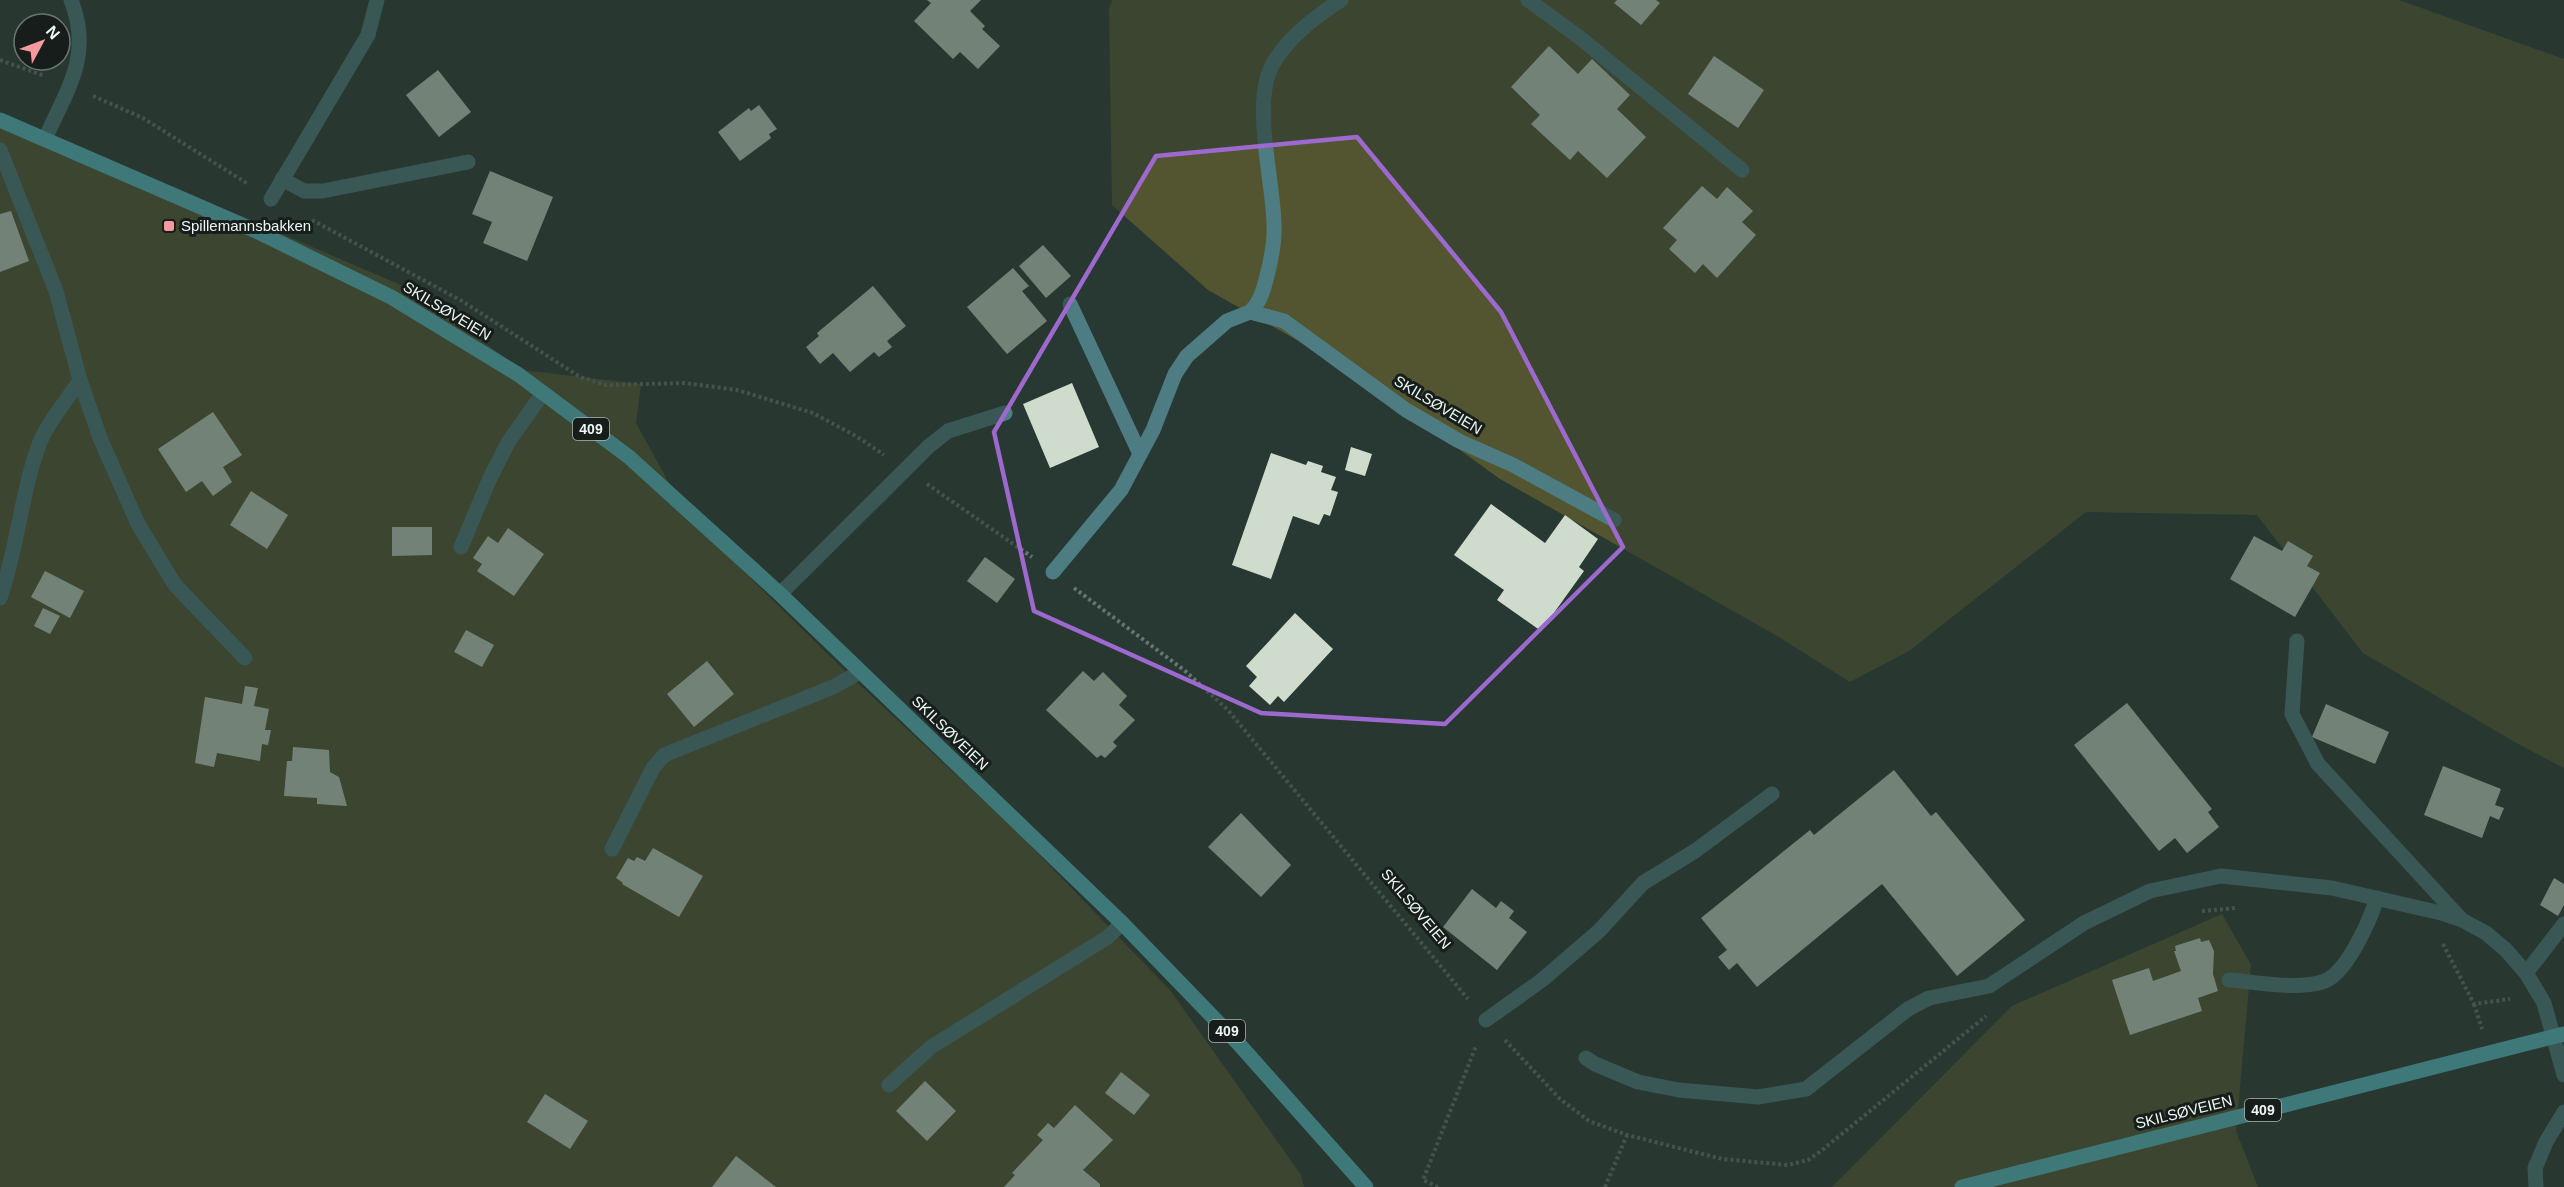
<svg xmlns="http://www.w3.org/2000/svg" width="2564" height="1187" font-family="Arial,sans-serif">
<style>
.green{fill:#535530}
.building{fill:#cfdbcd}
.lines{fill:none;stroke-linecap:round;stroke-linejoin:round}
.path{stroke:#66756f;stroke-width:4;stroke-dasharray:3 3;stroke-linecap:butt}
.minor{stroke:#4d7d82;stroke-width:15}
.major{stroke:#5ac6cf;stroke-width:15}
.marked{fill:none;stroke:#9d69ce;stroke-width:4.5;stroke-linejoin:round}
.poi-dot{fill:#f59b9d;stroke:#161d1b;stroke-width:2}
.labels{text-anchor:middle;stroke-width:6;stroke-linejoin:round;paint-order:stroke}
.shield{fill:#161d1b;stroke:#acb5b2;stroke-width:1.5}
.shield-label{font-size:14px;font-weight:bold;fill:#ecf6f2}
.poi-label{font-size:15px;fill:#ecf6f2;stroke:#161d1b;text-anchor:start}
.street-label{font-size:15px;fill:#ecf6f2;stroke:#161d1b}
</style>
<rect width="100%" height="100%" fill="#283832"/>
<!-- green -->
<g class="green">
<polygon points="1112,0 2399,0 2564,59 2564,768 2520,745 2363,653 2257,515 2086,512 1909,651 1850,682 1779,637 1500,479 1348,369 1208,290 1112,205 1109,9"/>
<polygon points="0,113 417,292 521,370 641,384 636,423 687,516 848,674 1013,828 1170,990 1301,1175 1304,1187 0,1187"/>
<polygon points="2222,914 2251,965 2236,1131 2258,1187 1832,1187 2012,1006"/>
</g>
<!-- building -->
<g class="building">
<polygon points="927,0 981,0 970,11 985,26 982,29 1000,46 978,69 960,52 953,59 914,21 931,3"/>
<polygon points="1617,0 1656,0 1660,3 1641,25 1614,3"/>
<polygon points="1549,46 1578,74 1592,59 1630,95 1617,109 1646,137 1607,178 1578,151 1570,160 1531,124 1540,115 1511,87"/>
<polygon points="1714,56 1764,90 1738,128 1688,94"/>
<polygon points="438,70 471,112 439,137 406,95"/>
<polygon points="759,105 777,129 769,134 771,138 740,161 718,132 749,108 751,111"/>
<polygon points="490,171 553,197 527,261 483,243 492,222 472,214"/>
<polygon points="1702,186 1717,199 1727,187 1753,211 1742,222 1756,235 1717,278 1703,264 1695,273 1669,249 1677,240 1663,228"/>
<polygon points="11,211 29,261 0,272 0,214"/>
<polygon points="1043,245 1071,276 1046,298 1019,266"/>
<polygon points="1013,268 1029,286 1022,291 1047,321 1007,354 967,307"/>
<polygon points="873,286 906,326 887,341 892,347 879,357 874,352 850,372 833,353 820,364 806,347 819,336 817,333"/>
<polygon points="1072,383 1099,447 1050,468 1023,404"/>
<polygon points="213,412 242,455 223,467 232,482 213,496 202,481 186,492 158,449"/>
<polygon points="1351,447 1372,454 1365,476 1345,470"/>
<polygon points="1271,453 1306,465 1308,461 1323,466 1321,472 1336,477 1331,490 1338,492 1330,516 1324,514 1319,525 1293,516 1271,579 1232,565"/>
<polygon points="251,491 288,515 267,549 230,525"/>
<polygon points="1491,504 1545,543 1565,515 1598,539 1579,567 1584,571 1541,631 1497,600 1504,590 1454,555"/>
<polygon points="392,527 432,527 432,555 392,556"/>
<polygon points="508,528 544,554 514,596 477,571 482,564 473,558 488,536 498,543"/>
<polygon points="2254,536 2282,551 2288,541 2313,556 2307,566 2320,573 2295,617 2230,579"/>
<polygon points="985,557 1015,579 997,603 967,581"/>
<polygon points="45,571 84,591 70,618 31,597"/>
<polygon points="43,608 60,616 50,634 34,626"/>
<polygon points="1295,613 1333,649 1284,702 1278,696 1270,705 1249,686 1257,677 1246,666"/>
<polygon points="466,630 494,645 482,667 454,652"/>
<polygon points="707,661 734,694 694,727 667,694"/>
<polygon points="1083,671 1094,681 1103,672 1127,696 1119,705 1135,720 1113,742 1117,746 1105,758 1101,755 1097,758 1046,710"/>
<polygon points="245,686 258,688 254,706 269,709 265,730 271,730 268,745 262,744 260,761 217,753 214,767 195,763 205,697 242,704"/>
<polygon points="2127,703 2212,809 2208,812 2219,827 2187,853 2175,838 2159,851 2074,745"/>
<polygon points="2326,704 2389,732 2375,764 2312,737"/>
<polygon points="293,747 329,750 330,772 339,777 347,806 317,804 317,798 284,796 287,761 292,761"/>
<polygon points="2443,766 2501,789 2495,805 2504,808 2499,820 2490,816 2482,838 2424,815"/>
<polygon points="1894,770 1931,816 1936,812 2025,920 1957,976 1882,884 1757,987 1737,963 1729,970 1718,957 1727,950 1701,918 1810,830 1814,835"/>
<polygon points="1241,813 1291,865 1261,897 1208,847"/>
<polygon points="653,848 703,876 679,917 622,884 623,883 616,878 628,858 634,861 637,857 645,861"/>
<polygon points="2554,878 2564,884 2564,905 2558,916 2540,905"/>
<polygon points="1472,889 1496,908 1501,901 1514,911 1509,918 1527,932 1497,970 1443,927"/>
<polygon points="2200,938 2201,942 2209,940 2214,951 2213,974 2218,991 2198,998 2202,1011 2130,1035 2112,980 2149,968 2153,981 2181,971 2174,951 2176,951 2175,946"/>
<polygon points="1121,1072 1150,1095 1134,1115 1105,1093"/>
<polygon points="925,1081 956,1111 927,1141 896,1111"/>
<polygon points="545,1094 588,1121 570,1149 527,1122"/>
<polygon points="1075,1105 1113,1140 1083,1170 1100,1184 1100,1187 1004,1187 1015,1175 1012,1173 1043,1140 1037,1135 1048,1123 1054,1128"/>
<polygon points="736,1156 776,1187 712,1187"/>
</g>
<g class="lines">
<!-- path -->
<g class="path">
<polyline points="0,60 45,76"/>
<polyline points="93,96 143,118 248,184"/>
<polyline points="312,220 462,301 580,377 606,385 685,383 737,390 813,413 856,436 884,455"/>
<polyline points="927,484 1032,557"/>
<polyline points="1074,588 1184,670 1227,709 1468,999"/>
<polyline points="2202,911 2236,908"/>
<polyline points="2443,944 2474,1004 2510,999"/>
<polyline points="2474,1004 2482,1029"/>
<polyline points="1505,1040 1560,1099 1589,1121 1627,1135 1722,1159 1788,1165 1808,1160 1821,1151 1986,1016"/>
<polyline points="1438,1187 1423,1180 1476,1046"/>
<polyline points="1605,1187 1627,1135"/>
</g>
<!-- minor -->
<g class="minor">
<polyline points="1528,0 1579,37 1742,170"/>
<path d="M 45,139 C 67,89 93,56 71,0"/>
<polyline points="0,150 56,291 80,380 100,438 138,524 175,585 245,658"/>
<polyline points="282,179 304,191 323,191 468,162"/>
<polyline points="271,199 368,35 377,0"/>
<polyline points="1070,304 1140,454"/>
<path d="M 1250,312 C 1261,301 1263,291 1267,276 C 1271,260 1275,243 1274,226 C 1274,181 1250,101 1274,62 C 1290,36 1315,17 1341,0"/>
<polyline points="461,547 490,478 509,441 543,393"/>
<polyline points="1053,572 1121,490 1153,430 1175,374 1187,356 1227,321 1250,312 1284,321 1406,410 1459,441 1513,465 1614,520"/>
<polyline points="780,594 928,447 948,431 1005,413"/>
<path d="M 0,598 C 18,547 21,492 40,442 C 49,420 68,399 80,380"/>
<polyline points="2297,641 2292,714 2318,764 2460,918"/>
<polyline points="612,849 653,768 664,755 833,687 860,672"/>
<polyline points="2526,973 2564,924"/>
<path d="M 2229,980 C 2258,982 2294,990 2322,982 C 2346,976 2370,920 2377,898"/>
<polyline points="1486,1020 1542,980 1599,931 1643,883 1695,851 1772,794"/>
<polyline points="1586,1058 1595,1064 1638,1082 1679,1090 1758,1097 1806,1089 1908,1009 1929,998 1989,986 2084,923 2150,891 2221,876 2332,888 2441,913 2462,920 2486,933 2506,950 2526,973 2544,1003 2564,1075"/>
<polyline points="889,1085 931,1047 1108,937 1122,923"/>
<polyline points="2536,1187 2535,1168 2546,1142 2564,1112"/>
</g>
<!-- major -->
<g class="major">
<polyline points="0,120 254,230 391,297 519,375 629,457 780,594 1122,923 1238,1043 1366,1187"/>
<polyline points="1962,1187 2564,1034"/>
</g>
</g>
<!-- marked area -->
<path d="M0 0H2564V1187H0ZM 1357,137 L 1501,312 L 1623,547 L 1445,724 L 1261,713 L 1034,611 L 994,432 L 1156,156 Z" fill="#283832" fill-opacity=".55" fill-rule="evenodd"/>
<path class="marked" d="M 1357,137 L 1501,312 L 1623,547 L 1445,724 L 1261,713 L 1034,611 L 994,432 L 1156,156 Z"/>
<!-- markers -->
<rect class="poi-dot" x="163" y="220" width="12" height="12" rx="3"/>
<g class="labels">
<!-- shield labels -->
<g class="shield">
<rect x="573" y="418" width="36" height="22" rx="4.5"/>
<rect x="1209" y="1020" width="36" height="22" rx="4.5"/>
<rect x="2245" y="1099" width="36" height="22" rx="4.5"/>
</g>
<g class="shield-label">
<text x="591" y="434">409</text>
<text x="1227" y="1036">409</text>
<text x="2263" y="1115">409</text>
</g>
<!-- poi labels -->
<g class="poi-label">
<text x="181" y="231">Spillemannsbakken</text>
</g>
<!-- street labels -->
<g class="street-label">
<text transform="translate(447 311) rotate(31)" y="5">SKILSØVEIEN</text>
<text transform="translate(1438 405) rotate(31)" y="5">SKILSØVEIEN</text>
<text transform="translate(950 733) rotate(44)" y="5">SKILSØVEIEN</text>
<text transform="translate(1416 909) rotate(50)" y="5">SKILSØVEIEN</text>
<text transform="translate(2184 1112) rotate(-14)" y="5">SKILSØVEIEN</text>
</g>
</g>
<!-- north arrow -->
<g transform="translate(42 42) rotate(49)"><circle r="28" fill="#161d1b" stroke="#6c7471" stroke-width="1.5"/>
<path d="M0-4.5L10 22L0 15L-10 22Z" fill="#f59b9d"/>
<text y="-9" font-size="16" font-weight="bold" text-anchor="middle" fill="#ecf6f2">N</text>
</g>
</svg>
